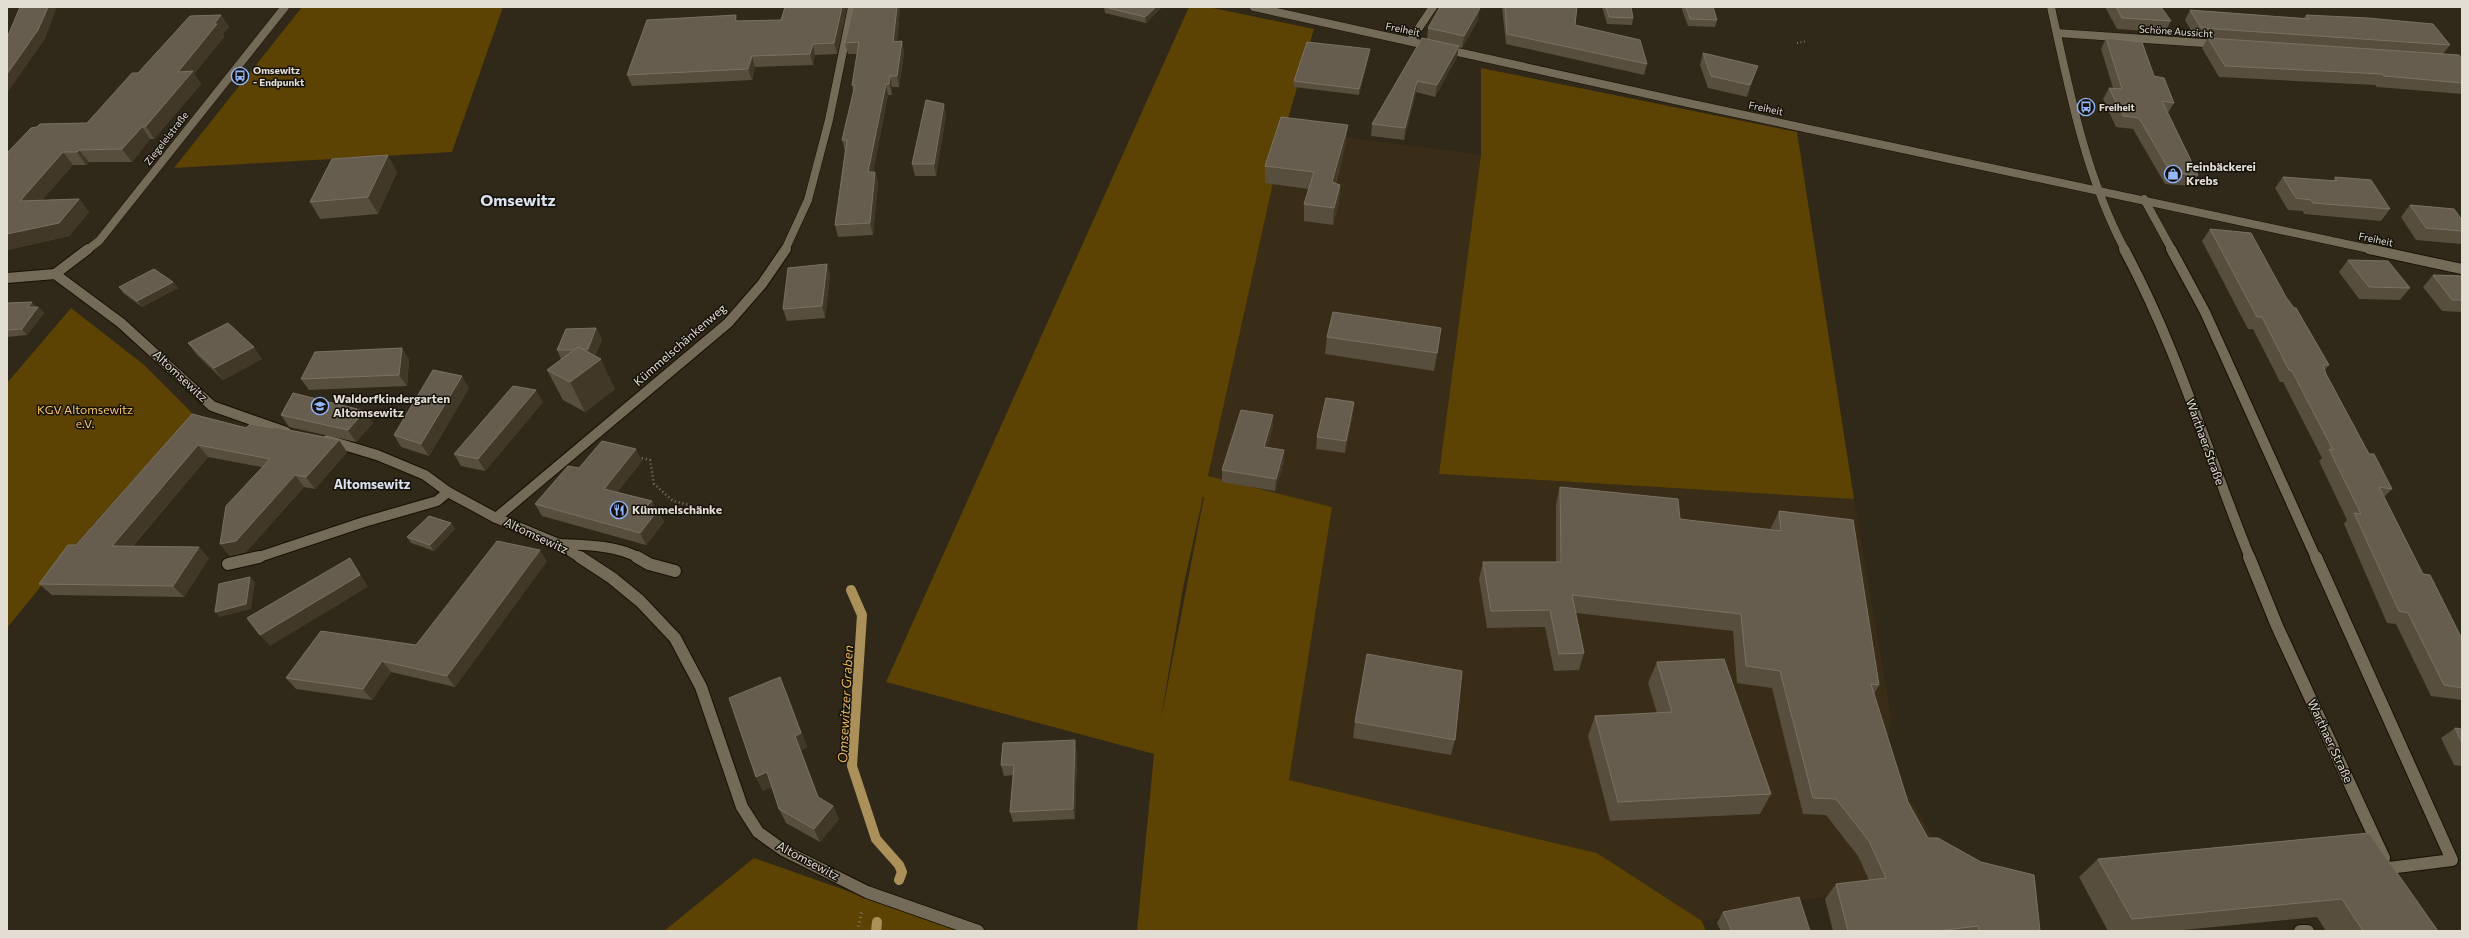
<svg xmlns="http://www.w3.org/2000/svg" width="2469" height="938" font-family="Commissioner,sans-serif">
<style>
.built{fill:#392d17}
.green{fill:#5c4203;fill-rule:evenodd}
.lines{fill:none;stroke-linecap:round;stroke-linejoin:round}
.stream{stroke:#ab9159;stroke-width:10}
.service-far2-casing{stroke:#181003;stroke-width:9}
.service-far1-casing{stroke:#181003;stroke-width:12}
.service-casing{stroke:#181003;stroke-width:14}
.minor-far2-casing{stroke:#181003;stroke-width:9}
.minor-far1-casing{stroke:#181003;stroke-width:12}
.minor-casing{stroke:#181003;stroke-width:14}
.tertiary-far2-casing{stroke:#181003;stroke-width:9}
.tertiary-far1-casing{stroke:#181003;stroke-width:12}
.tertiary-casing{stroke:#181003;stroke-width:14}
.path-far2{stroke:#7f796b;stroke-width:2;stroke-dasharray:1 2.5;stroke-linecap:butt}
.path-far1{stroke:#7f796b;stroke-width:2.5;stroke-dasharray:1 3;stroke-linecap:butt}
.path{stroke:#7f796b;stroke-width:3;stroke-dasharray:1 3.5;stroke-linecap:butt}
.service-far2{stroke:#746a58;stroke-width:8}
.service-far1{stroke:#746a58;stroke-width:10}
.service{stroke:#746a58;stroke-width:12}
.minor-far2{stroke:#746a58;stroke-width:8}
.minor-far1{stroke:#746a58;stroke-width:10}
.minor{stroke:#746a58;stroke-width:12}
.tertiary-far2{stroke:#746a58;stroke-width:8}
.tertiary-far1{stroke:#746a58;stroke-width:10}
.tertiary{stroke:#746a58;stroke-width:12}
.wall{fill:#574e3e}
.shaded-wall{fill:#413828}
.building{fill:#665d4e;stroke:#797263}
.labels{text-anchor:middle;stroke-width:3;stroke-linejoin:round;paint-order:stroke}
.far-street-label{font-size:10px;fill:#e3ded4;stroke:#15110a}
.far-poi-label{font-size:10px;font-weight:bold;fill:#e3ded4;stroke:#15110a;text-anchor:start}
.poi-label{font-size:12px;font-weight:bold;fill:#e3ded4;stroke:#15110a;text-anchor:start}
.street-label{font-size:12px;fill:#e3ded4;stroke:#15110a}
.park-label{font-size:12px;fill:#fac863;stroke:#15110a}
.neighbourhood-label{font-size:13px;font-weight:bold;fill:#dde4f1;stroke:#15110a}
.water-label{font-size:13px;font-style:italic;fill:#eebc57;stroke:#15110a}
.district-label{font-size:16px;font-weight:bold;fill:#dde4f1;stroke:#15110a}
</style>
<rect width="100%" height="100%" fill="#302818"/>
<!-- built -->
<polygon class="built" points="1285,129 1481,155 1439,474 1854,499 1891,716 1886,760 1953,870 1702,921 1597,853 1289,780 1332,507 1208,476"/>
<!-- green -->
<g class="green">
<polygon points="302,7 503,7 452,152 174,168"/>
<path d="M 1189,7 L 1208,7 L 1314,29 L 1285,129 L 1208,476 L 1332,507 L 1289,780 L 1597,853 L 1702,921 L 1706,931 L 1137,931 L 1154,754 L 886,682 ZM 1203,497 L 1204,497 L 1160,724 L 1183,588 Z"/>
<polygon points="1481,68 1797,132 1854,499 1439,474 1481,155"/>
<polygon points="71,308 143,364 199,420 150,461 68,553 7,628 7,383"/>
<polygon points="754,858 961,931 664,931"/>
</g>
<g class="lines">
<!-- stream -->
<g class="stream">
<polyline points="851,590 862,615 852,766 876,839 899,865 902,872 899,880"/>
<polyline points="876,931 877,922"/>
</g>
<defs>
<g id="service-far2">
<polyline points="1410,41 1433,7"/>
<polyline points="2144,199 2172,250"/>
</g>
<g id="service-far1">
<polyline points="2171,249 2205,312 2316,558"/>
<path d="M 559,544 C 584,545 617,545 639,558"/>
<polyline points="256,558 364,522 437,501 448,492"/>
</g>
<g id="service">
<polyline points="637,557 649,564 675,571"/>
<polyline points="2316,557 2452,860 2389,868"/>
<polyline points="228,564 259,557"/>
<polyline points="2300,931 2308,931"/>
</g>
<g id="minor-far2">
<polyline points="1254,7 1688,103 2374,250"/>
<polyline points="2057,33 2218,44"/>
<polyline points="87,250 99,241 285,7"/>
<polyline points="785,250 808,200 829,120 852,7"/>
</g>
<g id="minor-far1">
<polyline points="2369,249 2462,269"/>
<polyline points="55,274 88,249"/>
<polyline points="7,278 55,274 121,323 212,406 286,432"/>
<polyline points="327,440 377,455 425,475 448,492 496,518 559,544 581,558"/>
<polyline points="496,518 728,323 762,284 786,249"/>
</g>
<polyline id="minor" points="580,557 612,578 640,601 675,638 701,687 742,807 758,832 783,850 867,892 978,931"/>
<path id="tertiary-far2" d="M 2051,7 C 2069,89 2085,175 2125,250"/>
<path id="tertiary-far1" d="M 2124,249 C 2177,347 2208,455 2250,558"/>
<polyline id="tertiary" points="2249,557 2277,626 2384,858"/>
</defs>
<!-- service-far2 casing -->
<use href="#service-far2" class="service-far2-casing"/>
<!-- service-far1 casing -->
<use href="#service-far1" class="service-far1-casing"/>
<!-- service casing -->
<use href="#service" class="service-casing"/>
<!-- minor-far2 casing -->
<use href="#minor-far2" class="minor-far2-casing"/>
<!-- minor-far1 casing -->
<use href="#minor-far1" class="minor-far1-casing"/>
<!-- minor casing -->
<use href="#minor" class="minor-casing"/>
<!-- tertiary-far2 casing -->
<use href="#tertiary-far2" class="tertiary-far2-casing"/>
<!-- tertiary-far1 casing -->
<use href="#tertiary-far1" class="tertiary-far1-casing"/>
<!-- tertiary casing -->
<use href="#tertiary" class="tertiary-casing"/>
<!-- path-far2 -->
<polyline class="path-far2" points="1797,43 1807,41"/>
<!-- path-far1 -->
<polyline class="path-far1" points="638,457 650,460 654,484 673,501 694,506"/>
<!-- path -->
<polyline class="path" points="857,931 862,911"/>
<!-- service-far2 -->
<use href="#service-far2" class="service-far2"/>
<!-- service-far1 -->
<use href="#service-far1" class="service-far1"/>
<!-- service -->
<use href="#service" class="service"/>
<!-- minor-far2 -->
<use href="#minor-far2" class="minor-far2"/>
<!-- minor-far1 -->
<use href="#minor-far1" class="minor-far1"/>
<!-- minor -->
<use href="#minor" class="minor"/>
<!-- tertiary-far2 -->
<use href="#tertiary-far2" class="tertiary-far2"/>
<!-- tertiary-far1 -->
<use href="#tertiary-far1" class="tertiary-far1"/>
<!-- tertiary -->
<use href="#tertiary" class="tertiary"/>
</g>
<!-- wall -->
<g class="wall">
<polygon points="785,7 847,7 837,54 815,55 813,65 755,67 752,80 632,86 627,75 736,15 738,21 781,20"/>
<polygon points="853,7 900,7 897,42 902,41 904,53 899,87 892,87 892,95 888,95 873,172 875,172 878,183 873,235 838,237 835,225 845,151 842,140 853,92 852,85 857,54 848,54 845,43"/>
<polygon points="1104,7 1162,7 1146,23 1105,13"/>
<polygon points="1502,7 1577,7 1575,25 1647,64 1644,75 1506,44"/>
<polygon points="1602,7 1631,7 1633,18 1632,25 1607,24"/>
<polygon points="1681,7 1713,7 1717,20 1715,27 1688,26"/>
<polygon points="2105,7 2161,7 2171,21 2165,32 2117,29"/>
<polygon points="2190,10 2304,18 2306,15 2450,45 2443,54 2462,59 2462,94 2377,87 2375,85 2219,77 2202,48 2208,38 2195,37 2185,20"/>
<polygon points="221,15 229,27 223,34 224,37 194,74 201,84 154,139 150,139 132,162 89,162 86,165 73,165 42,200 79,199 89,212 69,236 7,250 37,127 87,123 138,73"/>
<polygon points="1478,20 1462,48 1458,47 1457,57 1435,97 1416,92 1404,140 1371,136 1372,124 1427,39 1428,28"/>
<polygon points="2106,38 2154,76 2174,103 2168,113 2198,175 2192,186 2165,184 2133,129 2116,127 2103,99 2109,88 2113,88 2101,49"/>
<polygon points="1703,53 1754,77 1747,97 1708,88 1700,65"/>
<polygon points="1369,55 1359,95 1294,87 1294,81"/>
<polygon points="946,115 936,176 915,176 912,164"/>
<polygon points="1346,142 1336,183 1340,185 1339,202 1333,225 1304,221 1304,204 1309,189 1265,183 1265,166"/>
<polygon points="397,172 378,214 320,219 310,202"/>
<polygon points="2283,177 2333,181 2335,177 2390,209 2381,221 2304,214 2303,211 2288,210 2275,188"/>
<polygon points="2410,205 2462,220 2462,242 2461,244 2416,240 2401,217"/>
<polygon points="2210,229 2286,297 2329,365 2325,370 2326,374 2369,454 2392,489 2384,497 2423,574 2462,639 2462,700 2431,696 2396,624 2387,623 2344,524 2347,520 2319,461 2322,458 2283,382 2280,382 2253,329 2248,329 2202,241"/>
<polygon points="2348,260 2410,288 2400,300 2359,299 2339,272"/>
<polygon points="827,264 830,276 825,318 787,321 783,309"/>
<polygon points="2433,275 2462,276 2462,312 2442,311 2423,287"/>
<polygon points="173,282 178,288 142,307 123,293 119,287"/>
<polygon points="7,303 38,307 44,313 27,335 7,337"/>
<polygon points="596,328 602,340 595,356 615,389 585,412 563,400 547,370 561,359 557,350"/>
<polygon points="1327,337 1439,345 1434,371 1325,354"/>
<polygon points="188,343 262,359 223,380 197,355"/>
<polygon points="402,348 409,360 407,386 309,390 301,379"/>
<polygon points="469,388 429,456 401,447 394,435"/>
<polygon points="543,402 485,471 461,466 454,454"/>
<polygon points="365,411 373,423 356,442 289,427 281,415"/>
<polygon points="192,414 347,452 315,489 304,487 246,552 230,556 220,544 262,467 208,457 133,546 209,558 184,597 52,595 39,584 76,545"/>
<polygon points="1353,414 1345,453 1316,449 1317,437"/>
<polygon points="1273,427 1267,447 1284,450 1284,462 1275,491 1222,482 1222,470"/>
<polygon points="642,461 617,492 652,501 656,510 664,522 646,545 542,516 535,504 579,468"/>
<polygon points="1560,487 1680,519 1771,529 1771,528 1779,511 1879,685 1874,694 1908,802 1928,838 2040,931 1833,931 1825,899 1836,884 1869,880 1858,856 1826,815 1803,814 1772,688 1737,683 1733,631 1576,613 1584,653 1579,670 1554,671 1545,627 1487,628 1479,579 1483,562 1556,562 1556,504"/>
<polygon points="451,523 455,529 434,551 411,543 407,537"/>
<polygon points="547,561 455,687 391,672 372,700 296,689 286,678 416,645"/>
<polygon points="1657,662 1771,794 1760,814 1610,821 1588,736 1595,716 1657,713 1648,683"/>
<polygon points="786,691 807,747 801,750 819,798 833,806 839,819 820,842 786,823 779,809 772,787 763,791 756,777"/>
<polygon points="1355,722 1455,740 1451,755 1353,738"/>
<polygon points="2455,728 2462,729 2462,766 2454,765 2441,738"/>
<polygon points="1077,751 1075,819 1013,822 1010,812 1013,775 1004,776 1001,765"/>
<polygon points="2369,833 2438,931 2326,931 2317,917 2173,931 2108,931 2079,877 2098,859"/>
<polygon points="1723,912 1810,931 1721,931 1717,923"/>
</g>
<!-- shaded-wall -->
<g class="shaded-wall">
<polygon points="48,7 57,7 45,39 7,93 7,74"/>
<polygon points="842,7 847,7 837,54 834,43"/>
<polygon points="897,7 900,7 896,53 893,42"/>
<polygon points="1156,7 1162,7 1146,23 1145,17"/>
<polygon points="1480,8 1478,20 1462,48 1464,36"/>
<polygon points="221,15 229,27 223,34 224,37 194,74 201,84 154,139 146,126 178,72"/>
<polygon points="736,15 740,27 735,21"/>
<polygon points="902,41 904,53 899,87 897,76"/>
<polygon points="813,44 815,55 813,65 810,54"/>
<polygon points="1459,46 1457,57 1435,97 1437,85"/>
<polygon points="1370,49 1369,55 1359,95 1359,89"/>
<polygon points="752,56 755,67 752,80 748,69"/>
<polygon points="1758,66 1754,77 1747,97 1750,85"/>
<polygon points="890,76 892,87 892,95 889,84"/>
<polygon points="1417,81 1416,92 1404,140 1405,128"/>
<polygon points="886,84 888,95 871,184 868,172"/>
<polygon points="944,104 946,115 936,176 934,164"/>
<polygon points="1348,125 1346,142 1331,199 1332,182"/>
<polygon points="142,127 150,139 132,162 122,149"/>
<polygon points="79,150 89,162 86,165 77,152"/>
<polygon points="63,152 73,165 30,214 20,201"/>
<polygon points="388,155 397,172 378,214 368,197"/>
<polygon points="875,172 878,183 873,235 870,223"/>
<polygon points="1340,185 1339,202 1333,225 1334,208"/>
<polygon points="79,199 89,212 69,236 7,250 7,234"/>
<polygon points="827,264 830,276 825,318 822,306"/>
<polygon points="173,282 178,288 142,307 137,301"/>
<polygon points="32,302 37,308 28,307"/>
<polygon points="38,307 44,313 27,335 22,329"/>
<polygon points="596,328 602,340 593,361 588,349"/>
<polygon points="1441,328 1439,345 1434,371 1437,353"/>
<polygon points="254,347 262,359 223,380 214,368"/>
<polygon points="402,348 409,360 407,386 399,375"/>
<polygon points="601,359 615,389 585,412 570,382"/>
<polygon points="462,376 469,388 429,456 421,444"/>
<polygon points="536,390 543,402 485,471 478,459"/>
<polygon points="1354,402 1353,414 1345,453 1346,441"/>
<polygon points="365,411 373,423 356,442 348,430"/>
<polygon points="1273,415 1273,427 1264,459 1264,447"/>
<polygon points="339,440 347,452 315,489 306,477"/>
<polygon points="198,445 208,457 123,557 112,546"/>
<polygon points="636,449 642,461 610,500 604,489"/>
<polygon points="1284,450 1284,462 1275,491 1276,479"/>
<polygon points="295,475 304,487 246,552 230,556 220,544"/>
<polygon points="652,501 657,512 658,510 664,522 646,545 640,533 646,507"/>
<polygon points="451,523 455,529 434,551 430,545"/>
<polygon points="199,547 209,558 184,597 173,586"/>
<polygon points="540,550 547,561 455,687 447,676"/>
<polygon points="350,558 358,570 368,587 270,646 260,635"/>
<polygon points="250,577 255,582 251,609 220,617 215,612"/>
<polygon points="382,661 391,672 372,700 363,689"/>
<polygon points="780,677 786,691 807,747 801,750 824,811 818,797 795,736"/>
<polygon points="1075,740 1077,751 1075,819 1073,809"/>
<polygon points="767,772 774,786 763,791 756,777"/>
<polygon points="833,806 839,819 820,842 814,829"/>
</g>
<!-- building -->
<g class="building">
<polygon points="20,7 48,7 38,30 7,74 7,38"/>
<polygon points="785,7 842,7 834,43 813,44 810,54 752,56 748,69 627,75 647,20 736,15 735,21 781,20"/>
<polygon points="853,7 897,7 893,42 902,41 897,76 890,76 889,84 886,84 868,172 875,172 870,223 835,225 847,140 842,140 855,85 852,85 859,42 845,43"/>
<polygon points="1105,7 1156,7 1145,17"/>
<polygon points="1440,7 1472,7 1480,8 1464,36 1428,28"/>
<polygon points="1505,7 1577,7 1575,25 1640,40 1647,64 1507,34"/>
<polygon points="1606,7 1631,7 1633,18 1609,17"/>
<polygon points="1686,7 1713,7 1717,20 1690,19"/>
<polygon points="2116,7 2161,7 2171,21 2122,18"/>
<polygon points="2190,10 2309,19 2306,15 2368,18 2433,24 2450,45 2201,28"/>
<polygon points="221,15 214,24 217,24 178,72 193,71 146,126 142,127 122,149 79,150 77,152 63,152 20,201 79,199 59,223 7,234 7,160 8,152 31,128 37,127 40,124 87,123 132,73 138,73 190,16"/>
<polygon points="1422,38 1459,46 1437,85 1417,81 1405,128 1372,124"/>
<polygon points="2106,38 2142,42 2154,76 2164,78 2174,103 2162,101 2198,175 2171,173 2139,118 2123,116 2109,88 2122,89"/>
<polygon points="2208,38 2459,55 2462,59 2462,83 2384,76 2382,74 2225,66"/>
<polygon points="1307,42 1370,49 1359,89 1294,81"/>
<polygon points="1703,53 1758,66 1750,85 1711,76"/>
<polygon points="926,100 944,104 934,164 912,164"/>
<polygon points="1281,117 1348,125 1332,182 1340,185 1334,208 1304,204 1314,172 1265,166"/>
<polygon points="388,155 368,197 310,202 332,159"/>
<polygon points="2283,177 2337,181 2335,177 2371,180 2390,209 2313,203 2311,200 2296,198"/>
<polygon points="2410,205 2454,209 2462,220 2462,231 2426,228"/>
<polygon points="2210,229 2251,233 2286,297 2294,308 2296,308 2329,365 2323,365 2326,374 2369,454 2374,454 2392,489 2379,487 2423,574 2430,575 2462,639 2462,688 2444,685 2408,613 2399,611 2354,513 2361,514 2329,449 2333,450 2292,371 2289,370 2262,317 2257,317"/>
<polygon points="2348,260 2388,261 2410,288 2369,287"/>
<polygon points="827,264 822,306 783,309 788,268"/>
<polygon points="154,269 173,282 137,301 119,287"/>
<polygon points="2433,275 2462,276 2462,300 2452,300"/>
<polygon points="32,302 28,307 38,307 22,329 7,330 7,303"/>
<polygon points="1333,312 1441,328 1437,353 1327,337"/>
<polygon points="228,323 254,347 214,368 188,343"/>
<polygon points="596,328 588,349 583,349 578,347 574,350 557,350 566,329"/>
<polygon points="578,347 601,359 570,382 547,370"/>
<polygon points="402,348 399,375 301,379 315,352"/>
<polygon points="433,370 462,376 421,444 394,435"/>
<polygon points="513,386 536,390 478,459 454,454"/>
<polygon points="293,393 365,411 348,430 281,415"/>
<polygon points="1326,398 1354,402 1346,441 1317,437"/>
<polygon points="1241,410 1273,415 1264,447 1284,450 1276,479 1222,470"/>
<polygon points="192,414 246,428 250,424 274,428 274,427 339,440 306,477 295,475 236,541 220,544 226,506 270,459 198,445 112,546 199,547 173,586 39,584 68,545 76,545"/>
<polygon points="602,441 636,449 604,489 652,501 646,507 658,510 640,533 535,504 568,466 579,468"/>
<polygon points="1560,487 1678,499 1680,519 1781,531 1779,511 1853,520 1879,685 1871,684 1908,802 1928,838 1938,838 1981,862 2034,875 2040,931 1979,931 1978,926 1937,931 1848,931 1836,884 1886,878 1869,841 1836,799 1813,798 1780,671 1746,666 1741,614 1572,595 1584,653 1559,654 1550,610 1491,611 1483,562 1561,562"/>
<polygon points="429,516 451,523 430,545 407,537"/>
<polygon points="497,541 540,550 447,676 382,661 363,689 286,678 321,631 416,645"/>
<polygon points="350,558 360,575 260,635 247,618"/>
<polygon points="250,577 246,604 215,612 219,584"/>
<polygon points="1367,654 1462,671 1455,740 1355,722"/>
<polygon points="1724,659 1771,794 1618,802 1595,716 1672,712 1657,662"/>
<polygon points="780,677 801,733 795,736 818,797 833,806 814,829 779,809 767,772 756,777 729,698"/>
<polygon points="2455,728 2462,729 2462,743"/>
<polygon points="1075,740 1073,809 1010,812 1014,765 1001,765 1003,743"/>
<polygon points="2369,833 2438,931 2363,931 2342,899 2132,919 2098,859"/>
<polygon points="1799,897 1810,931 1732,931 1723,912"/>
</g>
<!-- icons -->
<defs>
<symbol id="bus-ring" viewBox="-11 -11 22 22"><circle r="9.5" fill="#15110a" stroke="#92b7fd" stroke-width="1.5"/><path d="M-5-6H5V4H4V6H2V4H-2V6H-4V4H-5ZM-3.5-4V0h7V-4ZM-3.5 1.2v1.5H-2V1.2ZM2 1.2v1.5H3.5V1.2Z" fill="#92b7fd"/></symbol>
<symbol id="shop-ring" viewBox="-11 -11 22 22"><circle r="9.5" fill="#15110a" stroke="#92b7fd" stroke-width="1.5"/><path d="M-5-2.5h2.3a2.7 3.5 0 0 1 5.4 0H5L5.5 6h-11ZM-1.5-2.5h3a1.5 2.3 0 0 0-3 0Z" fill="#92b7fd"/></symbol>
<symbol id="school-ring" viewBox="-11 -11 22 22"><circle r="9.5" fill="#15110a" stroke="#92b7fd" stroke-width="1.5"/><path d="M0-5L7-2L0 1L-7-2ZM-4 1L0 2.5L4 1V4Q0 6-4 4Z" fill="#92b7fd"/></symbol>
<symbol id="restaurant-ring" viewBox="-11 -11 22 22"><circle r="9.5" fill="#15110a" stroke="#92b7fd" stroke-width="1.5"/><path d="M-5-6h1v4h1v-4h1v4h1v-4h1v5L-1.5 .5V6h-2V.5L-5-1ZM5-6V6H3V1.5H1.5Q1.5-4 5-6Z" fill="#92b7fd"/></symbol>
</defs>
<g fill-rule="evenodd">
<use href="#bus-ring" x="230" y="66" width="20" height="20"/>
<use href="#bus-ring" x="2076" y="97" width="20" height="20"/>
<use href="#shop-ring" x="2163" y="164" width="20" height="20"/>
<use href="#school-ring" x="310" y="396" width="20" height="20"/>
<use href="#restaurant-ring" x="609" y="500" width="20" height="20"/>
</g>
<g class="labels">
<!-- far-street labels -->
<g class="far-street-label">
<text transform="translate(1403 29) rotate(12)" y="4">Freiheit</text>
<text transform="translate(2176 31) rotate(4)" y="4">Schöne Aussicht</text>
<text transform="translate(1766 108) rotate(12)" y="4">Freiheit</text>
<text transform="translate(166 138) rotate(-52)" y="4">Ziegeleistraße</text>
<text transform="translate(2376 239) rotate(12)" y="4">Freiheit</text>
</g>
<!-- far-poi labels -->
<g class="far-poi-label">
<text x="253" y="74">Omsewitz<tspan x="253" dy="12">- Endpunkt</tspan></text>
<text x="2099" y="111">Freiheit</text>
</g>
<!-- poi labels -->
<g class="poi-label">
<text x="2186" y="171">Feinbäckerei<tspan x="2186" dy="14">Krebs</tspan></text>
<text x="333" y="403">Waldorfkindergarten<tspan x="333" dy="14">Altomsewitz</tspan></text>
<text x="632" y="514">Kümmelschänke</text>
</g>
<!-- street labels -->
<g class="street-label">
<text transform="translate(680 345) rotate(-41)" y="4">Kümmelschänkenweg</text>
<text transform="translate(180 376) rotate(43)" y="4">Altomsewitz</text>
<text transform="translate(2205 442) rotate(70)" y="4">Warthaer Straße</text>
<text transform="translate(536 536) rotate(25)" y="4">Altomsewitz</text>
<text transform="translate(2330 741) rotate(65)" y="4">Warthaer Straße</text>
<text transform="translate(808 861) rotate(28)" y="4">Altomsewitz</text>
</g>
<!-- park labels -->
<g class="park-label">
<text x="85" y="414">KGV Altomsewitz<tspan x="85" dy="14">e.V.</tspan></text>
</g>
<!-- neighbourhood labels -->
<g class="neighbourhood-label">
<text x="372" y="489">Altomsewitz</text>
</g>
<!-- water labels -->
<g class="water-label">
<text transform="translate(845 704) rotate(-87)" y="5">Omsewitzer Graben</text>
</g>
<!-- district labels -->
<g class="district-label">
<text x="518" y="206">Omsewitz</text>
</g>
</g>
<!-- border -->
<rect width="2469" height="938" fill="none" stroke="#e3ded4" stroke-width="16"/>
</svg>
